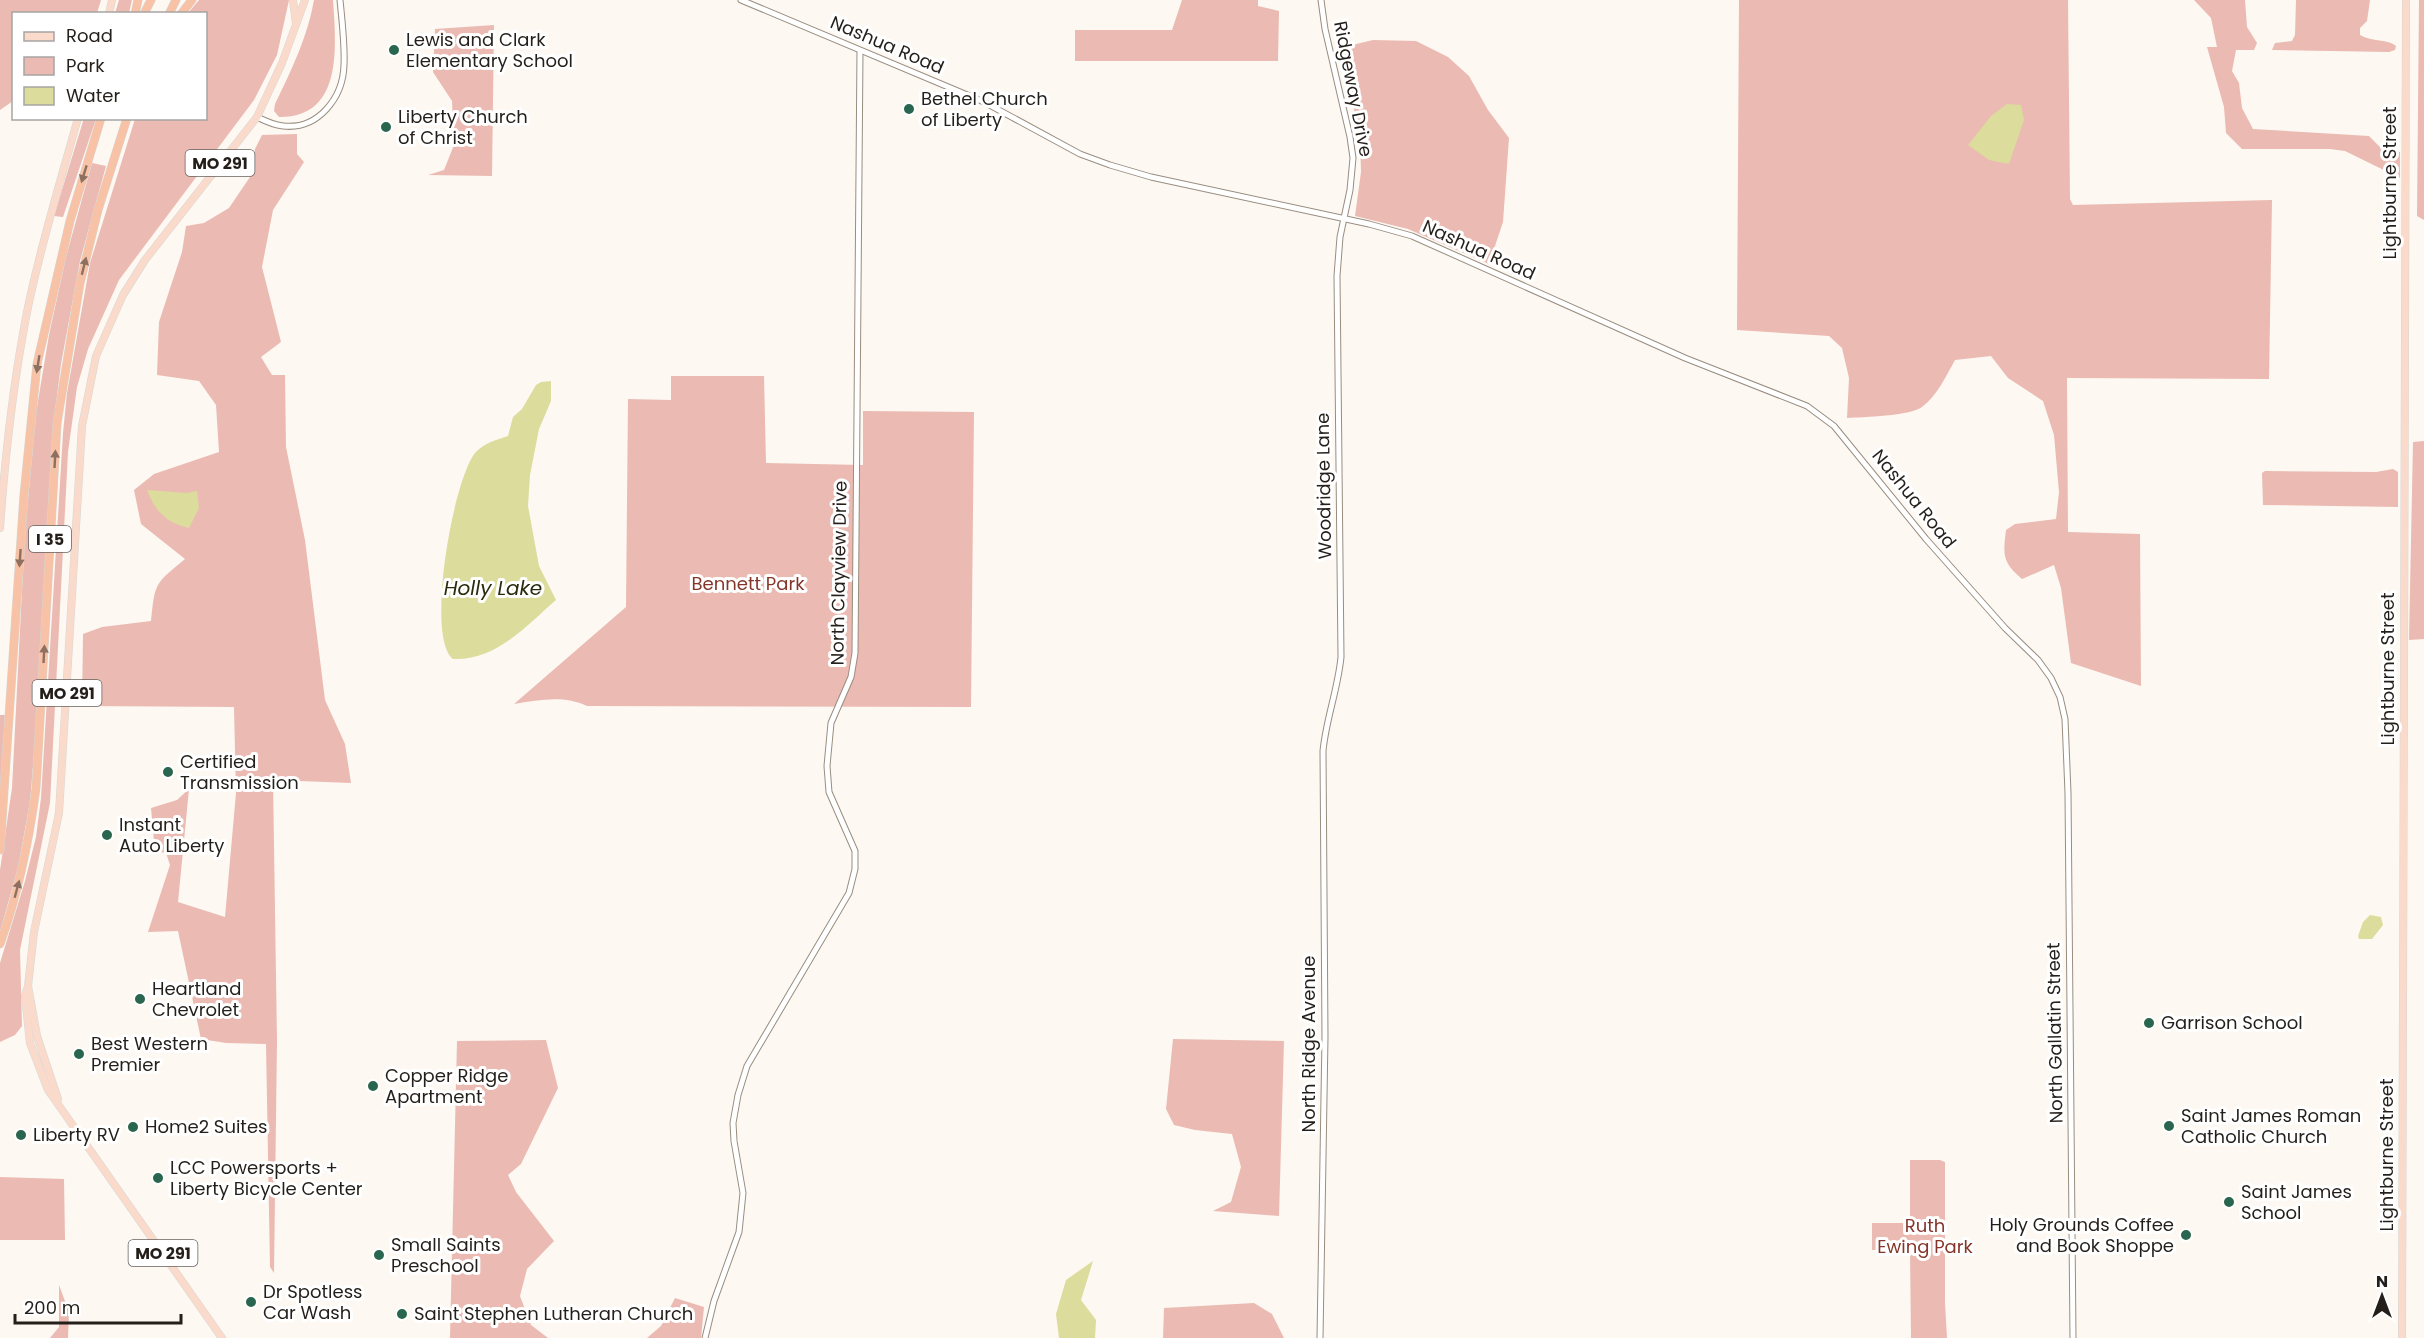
<svg xmlns="http://www.w3.org/2000/svg" width="2424" height="1338" font-family="Poppins,sans-serif">
<style>
.green{fill:#ebbab2}
.water{fill:#dcdc9c}
.lines{fill:none;stroke-linecap:round;stroke-linejoin:round}
.minor-casing{stroke:#998d80;stroke-width:7}
.major-casing{stroke:#d8d7d6;stroke-width:8}
.highway-casing{stroke:#d8d7d6;stroke-width:9}
.minor{stroke:#fff;stroke-width:5}
.major{stroke:#fadaca;stroke-width:7}
.highway{stroke:#f7c2a6;stroke-width:8}
.oneway{fill:#8e7060}
.poi-dot{fill:#29654f;stroke:#fff;stroke-width:2}
.labels{text-anchor:middle;stroke-width:6;stroke-linejoin:round;paint-order:stroke}
.shield{fill:#fff;stroke:#66625f;stroke-width:1.5}
.shield-label{font-size:16px;font-weight:bold;fill:#241f1a}
.poi-label{font-size:18px;fill:#241f1a;stroke:#fff;text-anchor:start}
.street-label{font-size:18px;fill:#241f1a;stroke:#fff}
.park-label{font-size:18px;fill:#85352a;stroke:#fff}
.water-label{font-size:20px;font-style:italic;fill:#2b2b0e;stroke:#fff}
</style>
<rect width="100%" height="100%" fill="#fdf8f2"/>
<!-- green -->
<g class="green">
<polygon points="0,0 101,0 97,13 14,14 13,101 0,110"/>
<polygon points="119,0 132,0 129,13 115,13"/>
<polygon points="199,0 289,0 277,55 254,100 119,280 88,349 77,387 68,452 50,803 20,950 22,1026 15,1035 0,1042 0,963 25,881 36,837 41,798 63,433 67,393 90,263 135,119 206,118 206,14 188,13"/>
<path d="M 314,0 L 333,0 C 336,45 344,118 279,117 L 274,111 L 275,104 C 291,71 308,36 314,0 Z"/>
<polygon points="1182,0 1258,0 1258,6 1279,11 1278,61 1075,61 1075,30 1172,30"/>
<path d="M 1739,0 L 2068,0 L 2070,199 L 2073,205 L 2272,200 L 2269,379 L 2067,378 L 2068,532 L 2140,534 L 2141,686 L 2071,663 L 2061,588 L 2054,565 L 2022,579 C 2002,562 2003,555 2006,530 L 2015,524 L 2056,519 L 2059,492 L 2054,435 L 2043,401 L 2008,378 L 1991,356 L 1955,360 C 1946,376 1937,396 1922,407 C 1910,416 1863,417 1847,418 L 1849,378 L 1842,348 L 1829,336 L 1737,330 Z"/>
<polygon points="2194,0 2245,0 2247,27 2257,43 2254,50 2236,50 2232,71 2239,83 2242,108 2253,129 2369,136 2383,150 2400,152 2400,178 2345,151 2330,149 2242,149 2226,133 2224,107 2207,47 2217,47 2211,18"/>
<path d="M 2296,0 L 2370,0 L 2367,21 L 2360,28 L 2360,35 C 2372,42 2388,39 2396,46 L 2395,50 L 2389,52 L 2272,50 L 2275,43 L 2292,41 L 2295,35 Z"/>
<polygon points="2419,0 2424,0 2424,220 2417,216"/>
<polygon points="494,25 492,176 428,175 444,170 454,145 452,101 433,72 435,29"/>
<polygon points="1373,40 1416,41 1448,57 1469,76 1488,110 1509,138 1503,222 1489,264 1408,229 1355,216 1361,172 1360,136 1340,48"/>
<polygon points="84,118 96,119 63,217 54,216"/>
<path d="M 297,134 L 297,154 L 304,162 L 273,210 L 262,267 L 281,342 L 261,357 L 272,375 L 285,375 L 286,447 L 305,540 L 325,700 L 345,744 L 351,783 L 273,780 L 277,1041 L 274,1273 L 270,1267 L 266,1044 L 226,1043 L 201,1039 L 178,931 L 148,932 L 170,865 L 166,853 L 155,851 L 151,808 L 177,800 L 189,789 L 178,902 L 225,917 L 236,793 L 234,707 L 82,706 L 83,634 L 102,627 L 151,621 C 155,582 155,584 185,559 L 141,524 L 134,490 L 154,474 L 219,452 L 216,405 L 199,381 L 157,375 L 159,322 L 182,252 L 186,226 L 204,223 L 229,208 L 250,177 L 255,149 L 262,135 Z"/>
<polygon points="92,163 106,166 80,261 61,364 53,428 35,743 30,802 18,868 0,932 0,870 12,788 25,531 36,413 49,335 66,257"/>
<path d="M 671,376 L 764,376 L 766,463 L 863,465 L 863,411 L 974,412 L 971,707 L 587,706 C 564,695 539,700 514,704 L 626,607 L 628,399 L 671,400 Z"/>
<polygon points="2424,441 2424,639 2409,640 2413,442"/>
<polygon points="2393,469 2398,472 2398,507 2263,505 2262,473 2265,471 2376,472"/>
<polygon points="0,715 5,715 0,804"/>
<polygon points="1173,1039 1284,1041 1279,1216 1213,1211 1231,1202 1241,1167 1232,1134 1195,1130 1174,1125 1166,1109"/>
<polygon points="546,1040 558,1088 521,1164 508,1175 516,1192 554,1241 527,1269 520,1296 531,1325 548,1338 450,1338 457,1041"/>
<polygon points="1910,1160 1940,1160 1945,1162 1945,1303 1947,1338 1911,1338 1910,1250 1872,1250 1872,1223 1910,1223"/>
<polygon points="0,1177 64,1179 65,1240 0,1240"/>
<polygon points="59,1285 69,1312 68,1338 50,1338 59,1327"/>
<polygon points="675,1298 704,1307 701,1338 647,1338 661,1326"/>
<polygon points="1254,1303 1272,1314 1284,1338 1163,1338 1164,1308"/>
</g>
<!-- water -->
<g class="water">
<polygon points="2007,104 2021,105 2024,120 2009,164 1989,160 1968,145 1991,116"/>
<path d="M 551,381 L 551,401 L 539,429 L 530,475 L 528,506 L 539,566 L 556,600 C 526,626 496,661 453,659 C 425,637 453,481 475,453 C 484,443 496,440 508,436 L 513,417 L 522,409 L 536,385 L 541,382 Z"/>
<path d="M 147,490 L 187,493 L 197,491 L 199,508 L 189,528 C 167,523 155,512 147,490 Z"/>
<polygon points="2370,915 2381,917 2383,925 2372,939 2359,939 2358,936 2363,922"/>
<polygon points="1093,1261 1081,1300 1096,1320 1095,1338 1059,1338 1056,1314 1066,1280"/>
</g>
<g class="lines">
<defs>
<g id="minor">
<polyline points="741,0 984,102 1080,154 1110,165 1151,177 1369,224 1412,236 1685,358 1807,406 1834,426 1926,539 2005,628 2038,660 2051,678 2060,697 2065,719 2068,793 2073,1338"/>
<path d="M 257,117 C 265,121 274,125 283,126 C 318,130 343,98 344,65 C 345,44 342,21 340,0"/>
<polyline points="705,1338 714,1301 739,1232 743,1193 734,1141 733,1123 738,1095 747,1066 849,893 855,869 855,851 829,792 827,766 831,723 851,677 855,653 860,51"/>
<path d="M 1320,1338 L 1325,1037 L 1323,751 C 1326,719 1338,689 1341,657 L 1337,276 L 1340,237 L 1350,190 L 1353,158 L 1350,137 L 1325,29 L 1321,0"/>
</g>
<g id="major">
<polyline points="293,0 296,24"/>
<polyline points="109,14 112,0"/>
<path d="M 0,528 C 5,456 13,384 27,312 C 40,247 60,183 78,118"/>
<polyline points="28,986 37,1036 58,1099"/>
<polyline points="222,1338 48,1090 30,1043 25,996 28,986 34,932 59,813 82,426 96,356 123,295 145,260 257,117 282,63 305,0"/>
<polyline points="2402,1338 2406,0"/>
</g>
<g id="highway">
<polyline points="135,14 138,0"/>
<polyline points="144,14 151,0"/>
<polyline points="169,14 176,0"/>
<polyline points="181,14 192,0"/>
<polyline points="0,850 24,495 37,364 70,221 101,118"/>
<path d="M 0,944 C 18,894 29,841 36,788 L 57,423 L 80,283 L 98,210 L 127,118"/>
</g>
</defs>
<!-- minor casing -->
<use href="#minor" class="minor-casing"/>
<!-- major casing -->
<use href="#major" class="major-casing"/>
<!-- highway casing -->
<use href="#highway" class="highway-casing"/>
<!-- minor -->
<use href="#minor" class="minor"/>
<!-- major -->
<use href="#major" class="major"/>
<!-- highway -->
<use href="#highway" class="highway"/>
</g>
<!-- one-way arrows -->
<defs><path id="oneway-solid" d="M-6-.8H1V-3.2L6.5 0L1 3.2V.8H-6Z" transform="scale(1.5)"/></defs>
<g class="oneway">
<use href="#oneway-solid" transform="translate(84 174) rotate(107)"/>
<use href="#oneway-solid" transform="translate(84 266) rotate(-76)"/>
<use href="#oneway-solid" transform="translate(38 364) rotate(99)"/>
<use href="#oneway-solid" transform="translate(55 459) rotate(-87)"/>
<use href="#oneway-solid" transform="translate(20 558) rotate(94)"/>
<use href="#oneway-solid" transform="translate(44 654) rotate(-87)"/>
<use href="#oneway-solid" transform="translate(17 889) rotate(-75)"/>
</g>
<!-- markers -->
<g class="poi-dot">
<circle cx="394" cy="50" r="6"/>
<circle cx="909" cy="109" r="6"/>
<circle cx="386" cy="127" r="6"/>
<circle cx="168" cy="772" r="6"/>
<circle cx="107" cy="835" r="6"/>
<circle cx="140" cy="999" r="6"/>
<circle cx="2149" cy="1023" r="6"/>
<circle cx="79" cy="1054" r="6"/>
<circle cx="373" cy="1086" r="6"/>
<circle cx="2169" cy="1126" r="6"/>
<circle cx="133" cy="1127" r="6"/>
<circle cx="21" cy="1135" r="6"/>
<circle cx="158" cy="1178" r="6"/>
<circle cx="2229" cy="1202" r="6"/>
<circle cx="2186" cy="1235" r="6"/>
<circle cx="379" cy="1255" r="6"/>
<circle cx="251" cy="1302" r="6"/>
<circle cx="402" cy="1314" r="6"/>
</g>
<g class="labels">
<!-- shield labels -->
<g class="shield">
<rect x="185.5" y="150" width="69" height="26" rx="4.5"/>
<rect x="29" y="526" width="42" height="26" rx="4.5"/>
<rect x="32.5" y="680" width="69" height="26" rx="4.5"/>
<rect x="128.5" y="1240" width="69" height="26" rx="4.5"/>
</g>
<g class="shield-label">
<text x="220" y="169">MO 291</text>
<text x="50" y="545">I 35</text>
<text x="67" y="699">MO 291</text>
<text x="163" y="1259">MO 291</text>
</g>
<!-- poi labels -->
<g class="poi-label">
<text x="406" y="46">Lewis and Clark<tspan x="406" dy="21">Elementary School</tspan></text>
<text x="921" y="105">Bethel Church<tspan x="921" dy="21">of Liberty</tspan></text>
<text x="398" y="123">Liberty Church<tspan x="398" dy="21">of Christ</tspan></text>
<text x="180" y="768">Certified<tspan x="180" dy="21">Transmission</tspan></text>
<text x="119" y="831">Instant<tspan x="119" dy="21">Auto Liberty</tspan></text>
<text x="152" y="995">Heartland<tspan x="152" dy="21">Chevrolet</tspan></text>
<text x="2161" y="1029">Garrison School</text>
<text x="91" y="1050">Best Western<tspan x="91" dy="21">Premier</tspan></text>
<text x="385" y="1082">Copper Ridge<tspan x="385" dy="21">Apartment</tspan></text>
<text x="2181" y="1122">Saint James Roman<tspan x="2181" dy="21">Catholic Church</tspan></text>
<text x="145" y="1133">Home2 Suites</text>
<text x="33" y="1141">Liberty RV</text>
<text x="170" y="1174">LCC Powersports +<tspan x="170" dy="21">Liberty Bicycle Center</tspan></text>
<text x="2241" y="1198">Saint James<tspan x="2241" dy="21">School</tspan></text>
<text x="2174" y="1231" text-anchor="end">Holy Grounds Coffee<tspan x="2174" dy="21">and Book Shoppe</tspan></text>
<text x="391" y="1251">Small Saints<tspan x="391" dy="21">Preschool</tspan></text>
<text x="263" y="1298">Dr Spotless<tspan x="263" dy="21">Car Wash</tspan></text>
<text x="414" y="1320">Saint Stephen Lutheran Church</text>
</g>
<!-- street labels -->
<g class="street-label">
<text transform="translate(887 45) rotate(23)" y="6">Nashua Road</text>
<text transform="translate(1353 89) rotate(79)" y="6">Ridgeway Drive</text>
<text transform="translate(2390 183) rotate(-90)" y="6">Lightburne Street</text>
<text transform="translate(1479 250) rotate(24)" y="6">Nashua Road</text>
<text transform="translate(1324 486) rotate(-91)" y="6">Woodridge Lane</text>
<text transform="translate(1914 499) rotate(51)" y="6">Nashua Road</text>
<text transform="translate(839 573) rotate(-89)" y="6">North Clayview Drive</text>
<text transform="translate(2388 669) rotate(-90)" y="6">Lightburne Street</text>
<text transform="translate(2055 1033) rotate(-91)" y="6">North Gallatin Street</text>
<text transform="translate(1309 1044) rotate(-90)" y="6">North Ridge Avenue</text>
<text transform="translate(2387 1155) rotate(-90)" y="6">Lightburne Street</text>
</g>
<!-- park labels -->
<g class="park-label">
<text x="748" y="590">Bennett Park</text>
<text x="1925" y="1232">Ruth<tspan x="1925" dy="21">Ewing Park</tspan></text>
</g>
<!-- water labels -->
<g class="water-label">
<text x="493" y="595">Holly Lake</text>
</g>
</g>
<!-- legend -->
<rect x="12" y="12" width="195" height="108" fill="#ffffff" stroke="#a7a5a3" stroke-width="1.5"/>
<rect x="24" y="32" width="30" height="9" fill="#fadaca" stroke="#a7a5a3" stroke-width="1.5"/>
<text x="66" y="42" font-size="18" fill="#241f1a">Road</text>
<rect x="24" y="57" width="30" height="18" fill="#ebbab2" stroke="#a7a5a3" stroke-width="1.5"/>
<text x="66" y="72" font-size="18" fill="#241f1a">Park</text>
<rect x="24" y="87" width="30" height="18" fill="#dcdc9c" stroke="#a7a5a3" stroke-width="1.5"/>
<text x="66" y="102" font-size="18" fill="#241f1a">Water</text>
<!-- north arrow -->
<g transform="translate(2382 1296)" stroke="#ffffff" stroke-width="4.5" paint-order="stroke">
<path d="M0-4.5L10 22L0 15L-10 22Z" fill="#241f1a"/>
<text y="-9" font-size="16" font-weight="bold" text-anchor="middle" fill="#241f1a">N</text>
</g>
<!-- scale -->
<path d="M15 1314v9h166v-9" fill="none" stroke="#241f1a" stroke-width="3"/>
<text x="24" y="1314" font-size="18" fill="#241f1a" stroke="#ffffff" stroke-width="4.5" paint-order="stroke">200 m</text>
</svg>
